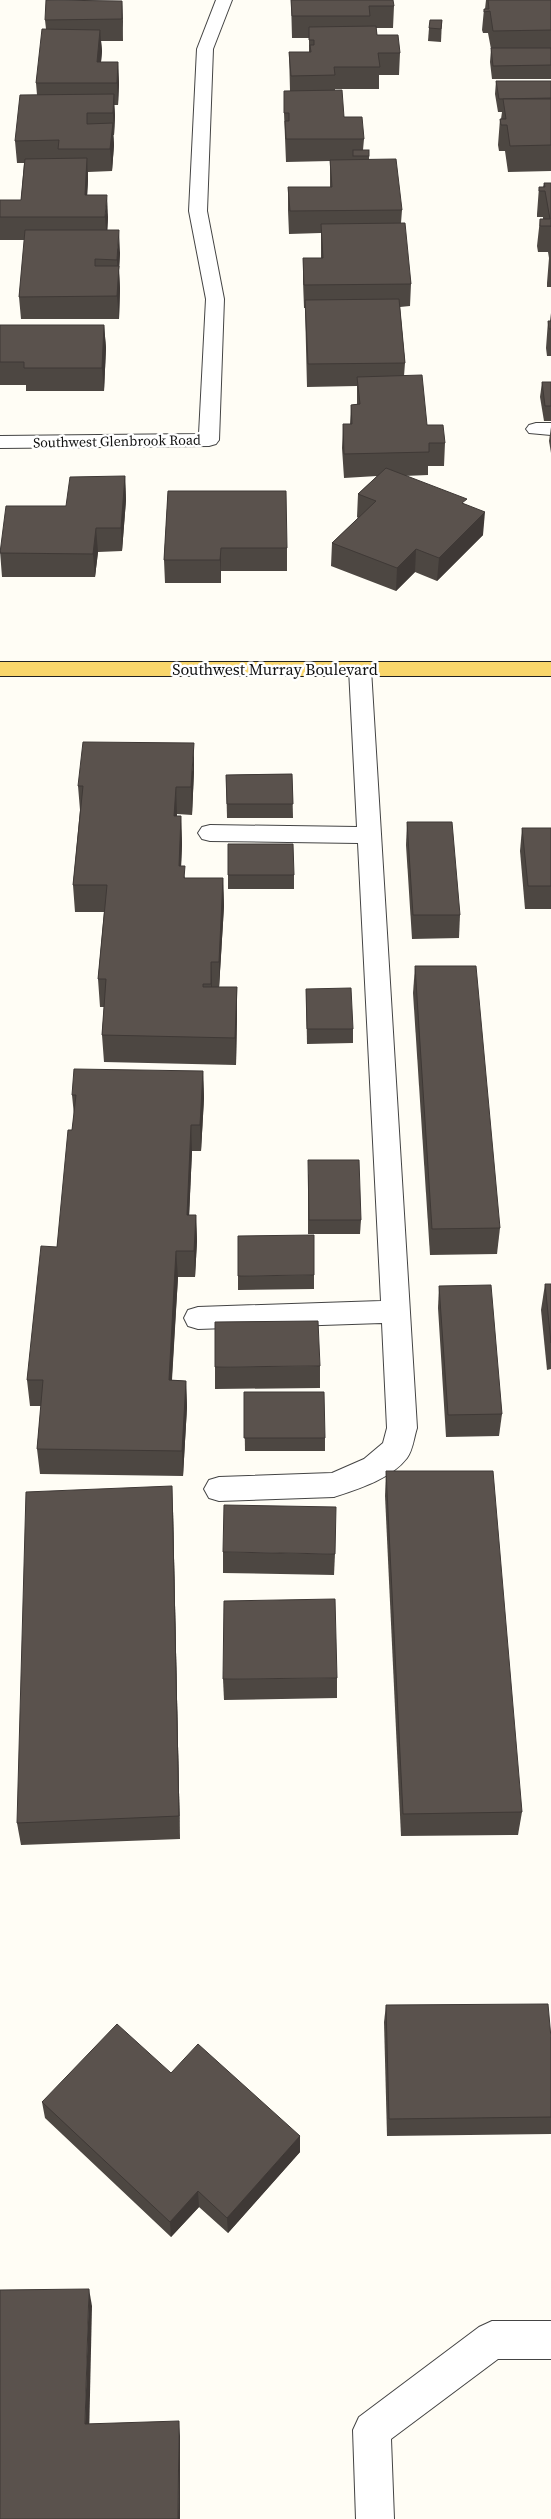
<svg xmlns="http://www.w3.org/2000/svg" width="551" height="2519" font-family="'Source Serif 4',serif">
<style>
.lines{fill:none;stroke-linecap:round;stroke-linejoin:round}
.lane-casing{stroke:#444;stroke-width:2}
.street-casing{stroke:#444;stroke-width:2}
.primary-casing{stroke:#222;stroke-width:2}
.lane{fill:#fff;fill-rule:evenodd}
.street{fill:#fff;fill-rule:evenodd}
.primary{fill:#f9d66b;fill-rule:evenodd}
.wall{fill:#4d4742}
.shaded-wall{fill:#3f3936}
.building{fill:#5a524d;stroke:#3f3936}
.labels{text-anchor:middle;stroke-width:5;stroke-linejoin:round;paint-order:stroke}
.far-street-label{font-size:14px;fill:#111;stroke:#fff}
.street-label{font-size:16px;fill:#111;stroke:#fff}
</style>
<rect width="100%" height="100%" fill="#fffdf5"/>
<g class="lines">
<defs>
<g id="lane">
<polygon points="536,423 551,423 551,435 529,433 526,429 529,425"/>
<path d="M 360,662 L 368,664 L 371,669 L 417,1428 C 414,1437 413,1450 407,1458 C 391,1479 358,1489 334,1497 L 219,1501 L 209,1498 L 204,1489 L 209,1480 L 219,1477 L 332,1473 L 364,1459 L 383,1443 L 387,1428 L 382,1323 L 198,1329 L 188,1326 L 184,1318 L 188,1310 L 198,1307 L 381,1301 L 358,843 L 210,841 L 202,839 L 198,833 L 202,827 L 210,825 L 357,827 L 349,669 L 352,664 Z"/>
</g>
<g id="street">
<polygon points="216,0 232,0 213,49 207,211 224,299 219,440 216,444 209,446 0,448 0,436 199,434 206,299 189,211 197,49"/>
<polygon points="492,2321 551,2321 551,2359 498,2359 391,2439 394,2519 356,2519 353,2430 359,2417 479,2327"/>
</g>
<rect id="primary" x="0" y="662" width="551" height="14"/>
</defs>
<!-- lane casing -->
<use href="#lane" class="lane-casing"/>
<!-- street casing -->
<use href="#street" class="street-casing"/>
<!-- primary casing -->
<use href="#primary" class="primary-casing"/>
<!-- lane -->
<use href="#lane" class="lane"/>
<!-- street -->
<use href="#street" class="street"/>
<!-- primary -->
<use href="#primary" class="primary"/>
</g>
<!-- wall -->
<g class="wall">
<polygon points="291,0 394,6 393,28 376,28 377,35 400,53 399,75 379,75 379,89 335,89 335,90 344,117 364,139 363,150 369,150 369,159 402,210 401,223 411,284 410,306 400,307 405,363 404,376 427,425 445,443 444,466 428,466 428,475 404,476 466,505 483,535 437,581 415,572 396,591 331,566 332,543 358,518 357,517 358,494 377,476 344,478 342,448 343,424 350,424 351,405 357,404 357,386 307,387 305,308 304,308 303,281 303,258 321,258 321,233 289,234 288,210 288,187 330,187 330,161 286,162 284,113 284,91 290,91 289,52 309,52 309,38 292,38"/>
<polygon points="486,0 551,0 551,79 492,79 490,62 491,49 488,33 483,33 482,30 484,9 485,9"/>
<polygon points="104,1 122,1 123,41 101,41 102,51 101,62 118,62 119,84 118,105 114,105 115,116 114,135 113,135 114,145 112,171 88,172 88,180 87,195 108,217 107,230 120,253 119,270 120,289 119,319 21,319 19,297 25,240 0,240 0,200 21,200 24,163 17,163 15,141 37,95 36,83 46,29 45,20"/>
<polygon points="442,20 441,42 428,41 429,28"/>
<polygon points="496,81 551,81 551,171 508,172 505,151 499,151 498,145 500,119 501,119 502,112 498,112 495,94"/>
<polygon points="544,183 551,183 551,287 547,287 547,283 549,258 548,252 538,252 537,246 540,219 543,219 543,217 537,217 537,214 539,187 543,187"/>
<polygon points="551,313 551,356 547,356 546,348 548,321 550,321"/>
<polygon points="0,325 104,325 106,348 104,391 26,391 26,385 0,385"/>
<polygon points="542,382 551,382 551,421 544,421 540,397"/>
<polygon points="551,427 551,453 549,441"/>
<polygon points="125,476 126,500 122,551 98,552 95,577 2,577 0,551"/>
<polygon points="168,491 287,548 287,571 221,571 221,583 165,583 164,560"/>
<polygon points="194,771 192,815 177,814 177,816 181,816 182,844 181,866 185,878 223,878 224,906 219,987 237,987 237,1015 236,1065 104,1062 102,1035 104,1007 100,1007 98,979 104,912 75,912 73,885 80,810 78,786"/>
<polygon points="292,774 293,818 227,818 226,775"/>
<polygon points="407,822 460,915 459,938 412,939 406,845"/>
<polygon points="522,828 551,828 551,909 525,909 520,851"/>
<polygon points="228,844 294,875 294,889 228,889"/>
<polygon points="415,966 500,1228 497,1254 430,1255 413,993"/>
<polygon points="306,989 353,1029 353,1043 307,1044"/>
<polygon points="203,1071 204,1098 201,1151 192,1151 189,1215 196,1215 197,1241 195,1277 178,1277 172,1380 186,1381 187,1407 183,1476 40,1474 37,1449 41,1406 30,1406 27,1380 57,1247 74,1115 72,1095"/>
<polygon points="308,1174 361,1220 360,1234 308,1234"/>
<polygon points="314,1275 314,1289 238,1290 238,1276"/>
<polygon points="545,1284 551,1284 551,1369 547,1370 541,1310"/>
<polygon points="439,1286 502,1414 499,1436 446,1437 438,1308"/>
<polygon points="320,1366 320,1388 215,1389 215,1367"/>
<polygon points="244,1392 325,1438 325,1451 245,1451"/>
<polygon points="386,1471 522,1812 518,1835 401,1836 385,1496"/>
<polygon points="173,1511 180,1839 21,1845 17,1823"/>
<polygon points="223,1552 335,1554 334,1575 223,1573"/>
<polygon points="337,1678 337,1698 224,1700 223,1679"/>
<polygon points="386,2005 551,2038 551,2134 387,2136 384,2022"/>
<polygon points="171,2073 300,2136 300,2152 228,2233 199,2207 171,2237 45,2118 42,2102"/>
</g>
<!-- shaded-wall -->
<g class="shaded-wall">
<polygon points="122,1 123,22 123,41 122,19"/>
<polygon points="100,30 102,51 99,84 97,62"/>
<polygon points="118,62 119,84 118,105 117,83"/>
<polygon points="114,94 115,116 114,135 113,113"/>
<polygon points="113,123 114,145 112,171 110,149"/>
<polygon points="87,158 88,180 86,217 85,195"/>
<polygon points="107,195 108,217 107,240 105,217"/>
<polygon points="119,230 120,253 119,270 120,289 119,319 117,296 118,279 117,260"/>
<polygon points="104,325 106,348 104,391 102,368"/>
<polygon points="125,476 126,500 122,551 121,528"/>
<polygon points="485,512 483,535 437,581 439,558"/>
<polygon points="96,528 98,552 95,577 93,554"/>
<polygon points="221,548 221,583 220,560"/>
<polygon points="416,549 415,572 396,591 397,568"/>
<polygon points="194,743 194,771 192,815 191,787"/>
<polygon points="176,787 177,814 175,843 174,816"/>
<polygon points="181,816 182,844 180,894 179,866"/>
<polygon points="223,878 224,906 219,989 219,962"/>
<polygon points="211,962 212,989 211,1011"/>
<polygon points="237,987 237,1015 236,1065 235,1038"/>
<polygon points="203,1071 204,1098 201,1151 200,1125"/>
<polygon points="191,1125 192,1151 188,1241 187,1215"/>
<polygon points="196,1215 197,1241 195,1277 194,1251"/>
<polygon points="176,1251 178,1277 170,1406 169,1380"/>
<polygon points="186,1381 187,1407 183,1476 182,1451"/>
<polygon points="172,1486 173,1511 180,1839 179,1816"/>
<polygon points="300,2136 300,2152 228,2233 227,2218"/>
<polygon points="198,2191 199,2207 171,2237 170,2222"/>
<polygon points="89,2289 92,2306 89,2439 85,2424"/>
<polygon points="179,2421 180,2436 180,2519 178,2519"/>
</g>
<!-- building -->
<g class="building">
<polygon points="46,0 122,1 122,19 45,20"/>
<polygon points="291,0 393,0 394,6 369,6 370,16 292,16"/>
<polygon points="488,0 551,0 551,30 493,31 490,11 484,12 484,9 489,9"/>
<polygon points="430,20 442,20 441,29 429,28"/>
<polygon points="376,26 377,35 398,35 400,53 378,53 380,67 334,67 335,75 291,76 289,52 311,52 310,45 314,45 314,40 309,40 309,27"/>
<polygon points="42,29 100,30 97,62 118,62 117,83 36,83"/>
<polygon points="491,48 551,48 551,65 493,66"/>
<polygon points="496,81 551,81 551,98 499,99"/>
<polygon points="342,90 344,117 362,117 364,139 286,139 285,121 289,121 289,113 284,113 284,91"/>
<polygon points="114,94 113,113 87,113 87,124 113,123 110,149 58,149 59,140 15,141 20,95"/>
<polygon points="503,99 551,99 551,145 510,146 507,125 501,125 500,119 506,119"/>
<rect x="353" y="150" width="16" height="6"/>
<polygon points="87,158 85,195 107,195 105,217 0,217 0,200 21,200 25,159"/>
<polygon points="396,159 402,210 290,211 288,187 332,187 330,160"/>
<polygon points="544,183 551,183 551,227 551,226 540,226 540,219 550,219 545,191 539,191 539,187 545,187"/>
<polygon points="405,223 411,284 304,285 303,258 323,258 321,224"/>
<polygon points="25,230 119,230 117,260 95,259 95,266 119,266 117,296 19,297"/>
<polygon points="399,299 405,363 308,364 305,300"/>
<polygon points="548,321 551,321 551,329 549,329"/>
<polygon points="0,325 104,325 102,368 24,368 24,362 0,362"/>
<polygon points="422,375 427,425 443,425 445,443 429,443 429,452 344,454 343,424 352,424 351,405 360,404 357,377"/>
<polygon points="542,382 551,382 551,406 545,406"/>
<polygon points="386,468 467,499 462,503 485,512 439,558 416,549 397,568 332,543 376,501 358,494"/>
<polygon points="125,476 121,528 96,528 93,554 0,553 6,506 66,506 70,477"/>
<polygon points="168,491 286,491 287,548 221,548 220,560 164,560"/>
<polygon points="83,742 194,743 191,787 176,787 174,816 181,816 179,866 185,866 184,878 223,878 219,962 211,962 211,984 203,984 203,987 237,987 235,1038 102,1035 106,979 98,979 107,885 73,885 83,786 78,786"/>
<polygon points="292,774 293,804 227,804 226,775"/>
<polygon points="407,822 452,822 460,915 413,915"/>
<polygon points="522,828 551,828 551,886 528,886"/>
<polygon points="228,844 293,844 294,875 228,875"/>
<polygon points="415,966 476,966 500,1228 432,1229"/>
<polygon points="351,988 353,1029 307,1029 306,989"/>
<polygon points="74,1069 203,1071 200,1125 191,1125 187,1215 196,1215 194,1251 176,1251 169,1380 186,1381 182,1451 37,1449 43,1380 27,1380 41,1246 57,1247 68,1130 72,1130 76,1095 72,1095"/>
<polygon points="308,1160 359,1160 361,1220 309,1220"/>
<polygon points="314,1235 314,1275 238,1276 238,1236"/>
<polygon points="545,1284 551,1284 551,1343"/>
<polygon points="491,1285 502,1414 448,1415 439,1286"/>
<polygon points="318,1321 320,1366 215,1367 215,1322"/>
<polygon points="244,1392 324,1392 325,1438 244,1438"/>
<polygon points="386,1471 493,1471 522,1812 403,1814"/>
<polygon points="172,1486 179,1816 17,1823 26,1492"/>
<polygon points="224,1505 336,1507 335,1554 223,1552"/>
<polygon points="335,1599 337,1678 223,1679 224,1601"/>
<polygon points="548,2004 551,2038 551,2117 389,2119 386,2005"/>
<polygon points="117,2024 171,2073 198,2044 300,2136 227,2218 198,2191 170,2222 42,2102"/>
<polygon points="89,2289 85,2424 179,2421 178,2519 0,2519 0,2290"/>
</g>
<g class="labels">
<!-- far-street labels -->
<g class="far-street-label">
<text transform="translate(117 441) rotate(-1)" y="5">Southwest Glenbrook Road</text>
</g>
<!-- street labels -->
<g class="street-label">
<text x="275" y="675">Southwest Murray Boulevard</text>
</g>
</g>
</svg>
